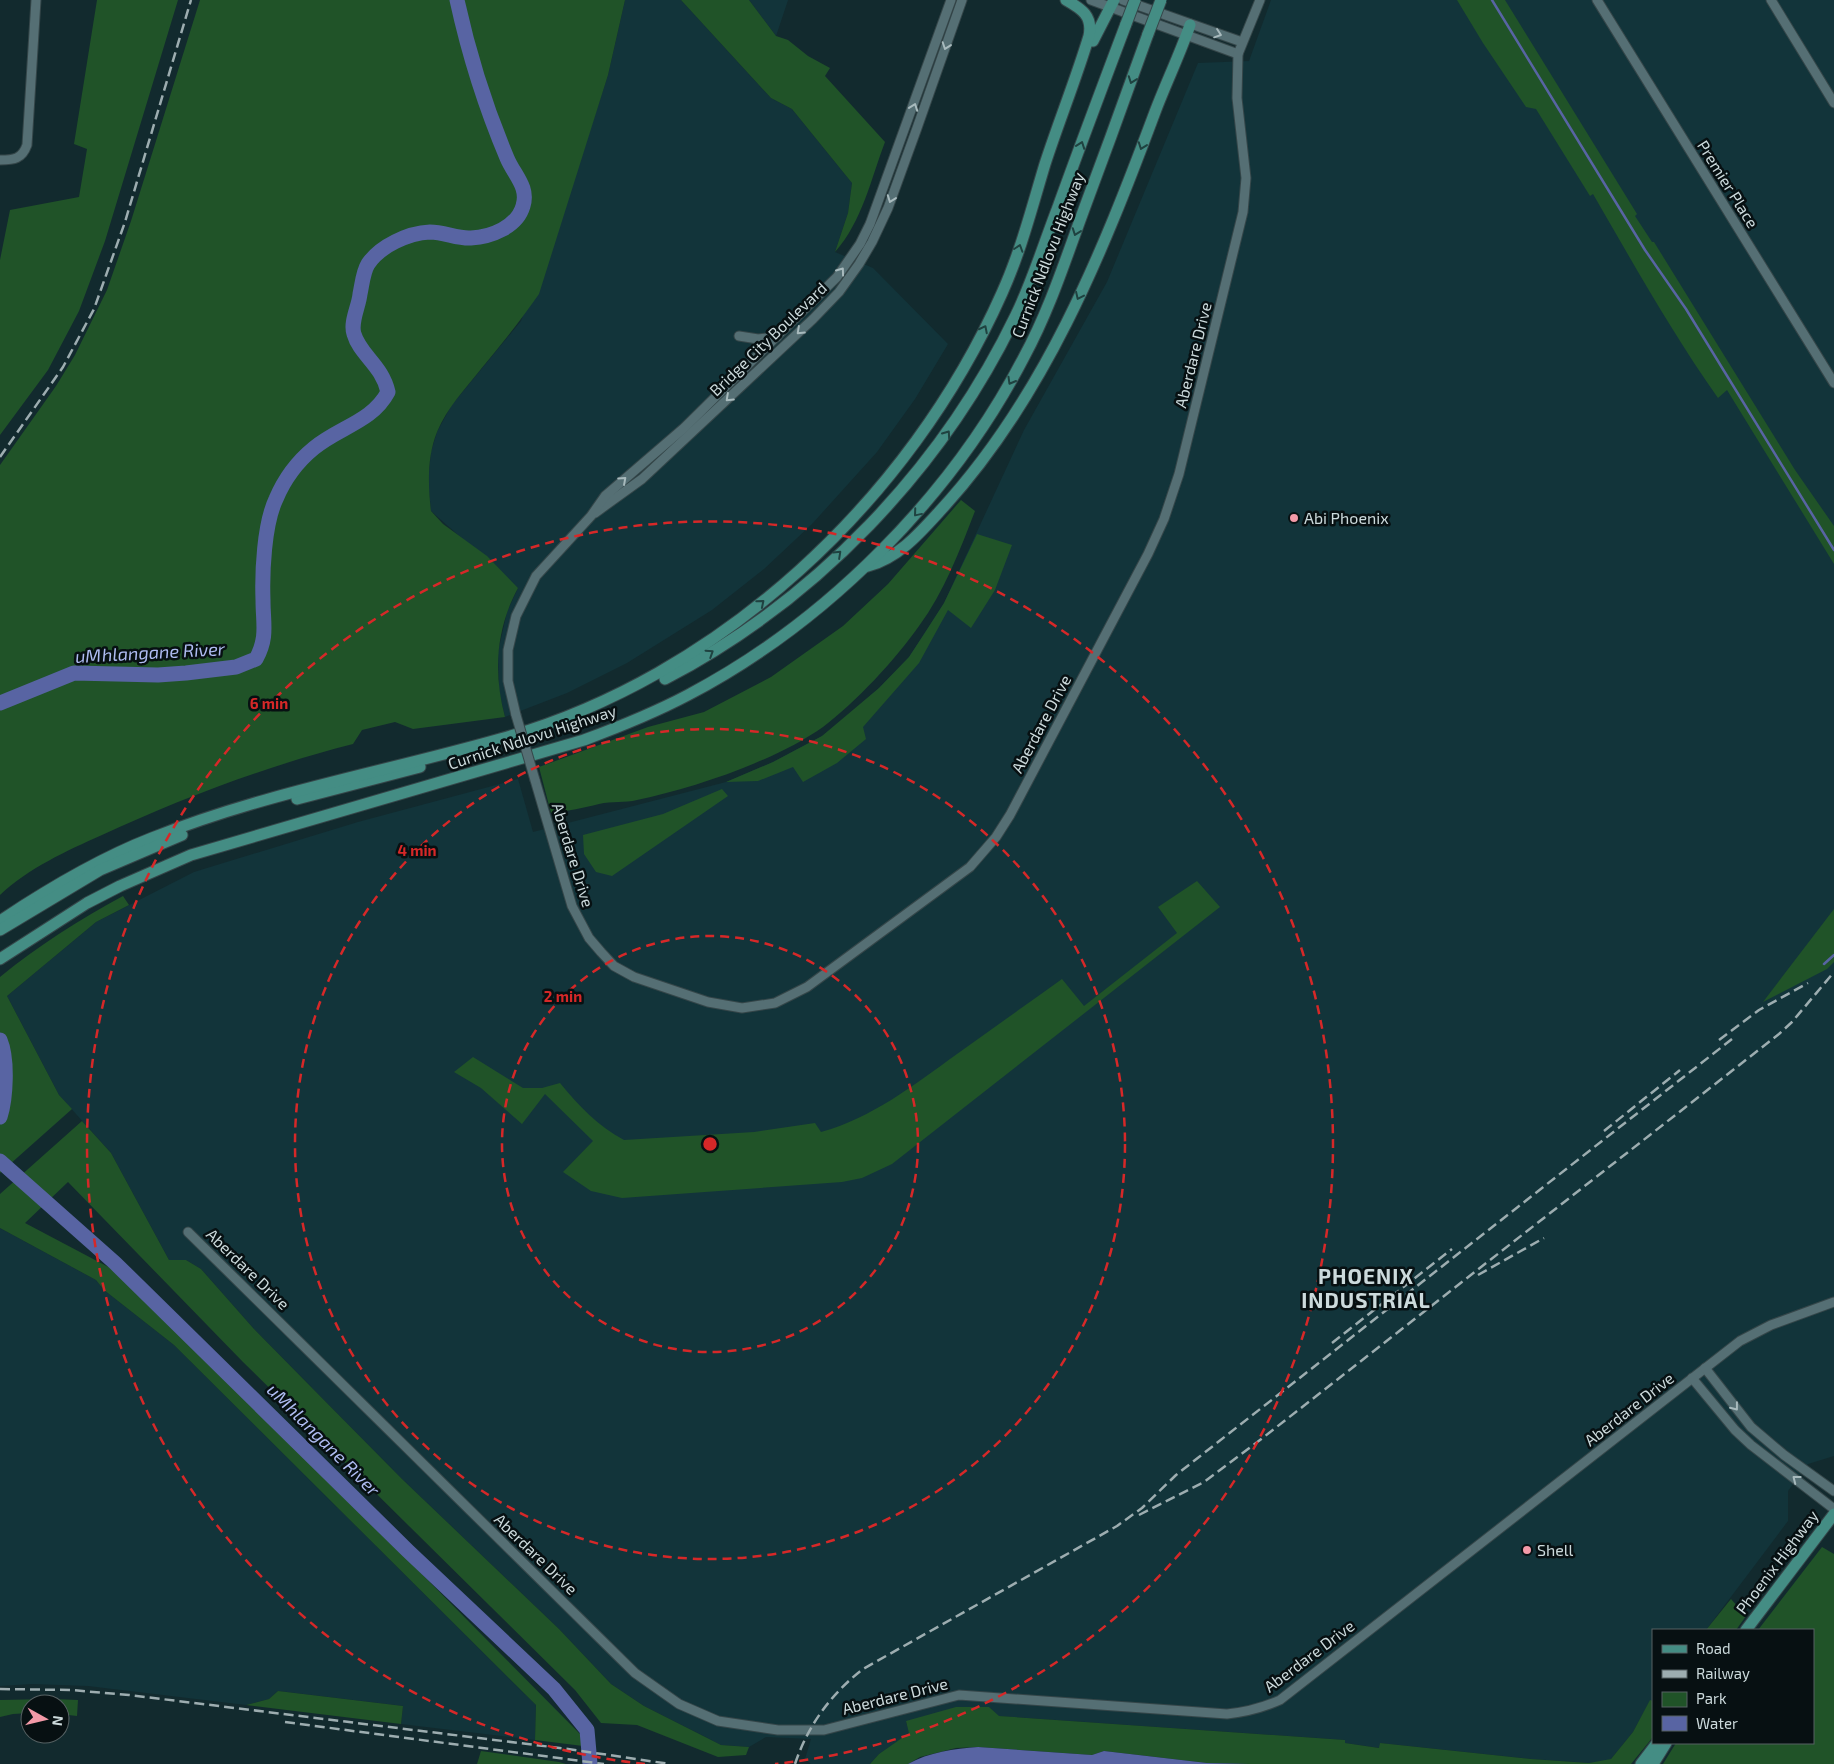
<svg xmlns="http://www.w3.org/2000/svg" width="1834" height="1764" font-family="'Exo 2',sans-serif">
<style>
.built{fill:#12343a}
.green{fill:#205328}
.water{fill:#5864a3}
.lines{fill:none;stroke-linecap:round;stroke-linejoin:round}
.stream{stroke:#5864a3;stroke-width:2.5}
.river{stroke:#5864a3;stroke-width:15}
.minor-casing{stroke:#354649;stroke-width:11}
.major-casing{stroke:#354649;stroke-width:13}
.minor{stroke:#556f74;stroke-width:9}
.major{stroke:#448d84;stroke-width:11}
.rail{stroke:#9dadb0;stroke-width:2.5;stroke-dasharray:10 5;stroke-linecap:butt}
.minor-bridge-casing{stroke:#354649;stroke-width:11;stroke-linecap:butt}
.major-bridge-casing{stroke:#354649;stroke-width:13;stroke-linecap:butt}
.minor-bridge{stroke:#556f74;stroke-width:9}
.major-bridge{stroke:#448d84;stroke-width:11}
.oneway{stroke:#a8babd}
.oneway2{stroke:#1f4240}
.ring{fill:none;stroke:#d62828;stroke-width:2.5;stroke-dasharray:9 6}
.poi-dot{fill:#f39aa8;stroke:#071012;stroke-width:2}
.labels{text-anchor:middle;stroke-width:5;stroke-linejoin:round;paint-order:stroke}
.street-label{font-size:16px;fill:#ccdadc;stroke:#071012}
.poi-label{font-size:16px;fill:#ccdadc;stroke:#071012;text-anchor:start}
.water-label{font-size:18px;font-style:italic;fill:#afbcf2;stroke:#071012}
.district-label{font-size:21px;font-weight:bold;letter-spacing:1px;fill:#ccdadc;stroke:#071012}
.centre{fill:#d62828;stroke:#071012;stroke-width:2.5}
.ring-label{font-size:15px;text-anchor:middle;font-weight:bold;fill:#d62828;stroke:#071012;stroke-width:5;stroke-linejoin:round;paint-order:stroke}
</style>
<rect width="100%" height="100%" fill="#122a2e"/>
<!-- built -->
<g class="built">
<polygon points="625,0 681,0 771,98 792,109 852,183 848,213 835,252 873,268 948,344 915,399 877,452 812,524 764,569 712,610 627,663 567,693 505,717 499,691 498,652 507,612 518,588 431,511 428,481 431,452 437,432 451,406 521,321 576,173 608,75"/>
<polygon points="749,0 788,0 776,36"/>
<polygon points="1271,0 1834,0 1834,1456 1808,1464 1788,1491 1788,1521 1706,1630 1653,1630 1653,1701 1650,1701 1633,1732 1611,1759 1605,1761 1589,1763 1531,1759 1380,1743 1380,1748 1345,1743 1345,1740 998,1716 989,1707 906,1722 910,1733 879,1754 870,1764 811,1764 805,1759 811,1739 766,1737 749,1747 721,1745 644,1706 611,1684 559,1629 402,1479 318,1394 254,1329 201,1269 186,1260 169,1260 111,1153 59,1095 7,996 96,922 194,872 358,822 518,779 533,832 726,782 773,762 822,736 841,721 879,688 909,657 944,603 1024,430 1107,282 1198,63 1249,61"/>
<polygon points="0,1228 96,1280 104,1290 174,1345 536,1705 535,1740 401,1724 403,1706 278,1691 269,1699 246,1705 88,1686 32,1684 0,1686"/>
</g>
<!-- green -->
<g class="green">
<polygon points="97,0 178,0 105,241 79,311 48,370 0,435 0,260 10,210 79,197 87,149 74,144"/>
<path d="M 200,0 L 625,0 L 608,75 L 539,294 C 521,320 501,345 481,369 C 465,389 447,408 437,432 C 427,457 428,485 431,511 L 443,524 L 487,556 L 518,588 C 496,629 493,672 505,717 L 413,729 L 395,722 L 362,730 L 353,744 C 267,766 182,798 102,835 C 66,851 29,868 0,895 L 0,465 L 56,386 L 75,355 L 107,290 L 131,221 Z"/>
<path d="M 681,0 L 749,0 L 776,36 L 788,40 L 808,56 L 830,68 L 825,76 L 885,142 C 871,179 862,222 835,252 L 848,213 L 852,183 L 792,109 L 771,98 Z"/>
<path d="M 1457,0 L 1505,0 L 1637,214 L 1635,216 L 1652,242 L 1654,242 L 1795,470 L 1834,526 L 1834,564 L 1727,390 L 1718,398 C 1672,333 1633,263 1593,194 L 1590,196 L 1536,109 L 1526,107 L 1483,43 Z"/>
<path d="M 961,500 L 975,511 C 960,550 944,592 919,626 C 896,659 855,703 823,727 C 775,761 694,788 637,800 C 625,803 612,801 599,804 C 583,808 569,811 551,813 L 539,767 L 648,727 L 704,712 L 771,677 L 843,626 L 888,584 Z"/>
<polygon points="977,534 1012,545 995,590 971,628 948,610 919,663 863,727 866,739 837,763 803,782 793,767 758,781 726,782 773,762 822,736 879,688 909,657 926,631 944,603"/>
<polygon points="722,789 728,796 612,876 596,872 584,854 583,835 663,814"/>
<path d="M 1197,881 L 1220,907 L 892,1164 L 862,1178 L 842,1182 L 622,1198 L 591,1191 L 563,1172 L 593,1141 L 545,1094 L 522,1124 L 481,1088 L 454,1072 L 473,1057 L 523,1088 L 542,1088 L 560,1083 C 579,1106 598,1126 624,1140 L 754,1132 L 815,1123 L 821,1132 C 872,1118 914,1085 957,1054 C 992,1029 1027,1004 1062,979 L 1084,1006 L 1177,933 L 1158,907 Z"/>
<path d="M 123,896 L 129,905 L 96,922 L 7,996 L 59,1095 L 72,1109 L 0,1173 L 0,977 C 39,945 79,920 123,896 Z"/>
<polygon points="1834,909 1834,962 1827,969 1763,1002"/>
<polygon points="82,1121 111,1153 169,1260 186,1260 201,1269 254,1329 318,1394 402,1479 559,1629 611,1684 644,1706 721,1745 749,1747 746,1755 718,1757 637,1725 601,1723 575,1690 243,1362 68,1182 25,1223 114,1270 311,1462 580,1734 583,1746 535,1740 536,1705 174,1345 104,1290 96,1280 0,1228 0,1194"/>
<polygon points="1822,1547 1834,1554 1834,1764 1663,1764 1676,1743 1813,1743 1813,1630 1758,1630"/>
<polygon points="1731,1599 1746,1616 1736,1630 1706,1630"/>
<polygon points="278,1691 403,1706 401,1724 246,1705 269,1699"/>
<polygon points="53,1699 78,1700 77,1716 60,1714 60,1704 30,1704 30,1713 13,1714 0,1717 0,1700"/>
<polygon points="1650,1700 1653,1701 1653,1737 1631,1764 1249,1764 1207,1763 1104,1751 1092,1755 978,1747 956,1748 920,1757 908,1764 870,1764 879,1754 909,1733 906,1721 956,1707 989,1707 999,1716 1345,1740 1345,1743 1379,1748 1380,1743 1531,1759 1589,1763 1611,1759 1633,1732"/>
<polygon points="481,1751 559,1762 566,1764 477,1764"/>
</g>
<!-- water -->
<path class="water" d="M 978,1747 L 1092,1755 L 1104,1751 L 1207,1763 L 1249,1764 L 908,1764 C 929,1752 954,1749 978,1747 Z"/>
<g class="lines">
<!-- stream -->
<g class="stream">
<polyline points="1492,0 1645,250 1686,309 1834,550"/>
<polyline points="1824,964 1834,955"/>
</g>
<!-- river -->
<g class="river">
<path d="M 0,703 L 74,673 L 158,675 L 186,673 L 236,667 L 256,659 C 268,637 263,624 263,600 C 262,573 264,524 276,499 C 284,480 298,461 314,448 C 339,427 372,422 388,392 C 382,365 360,355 354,334 C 350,322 359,306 360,294 C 362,285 363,272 368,264 C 380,246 408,233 430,232 C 444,232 458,239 471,238 C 491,237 517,227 523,206 C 529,187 514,175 507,158 C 485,106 469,55 457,0"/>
<path d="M 0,1040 C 8,1059 6,1098 0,1117"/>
<polyline points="0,1161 115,1263 408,1551 554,1689 587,1730 590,1764"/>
</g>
<defs>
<g id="minor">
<polyline points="1091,0 1238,54"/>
<polyline points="1123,0 1242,42"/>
<polyline points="1597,0 1834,383"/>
<polyline points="1771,0 1834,103"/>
<path d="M 0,160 C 14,160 22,159 27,145 L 36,0"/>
<polyline points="739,336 758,339 777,337"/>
<polyline points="595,513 642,479 813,319 839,292 859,264 872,242 888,208 917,128 962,0"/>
<polyline points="516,715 508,681 508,650 516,616 536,576 591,516 605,496 684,428 837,277 860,244 870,224 951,0"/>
<polyline points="535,780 572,906 589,938 601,952 614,966 634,977 708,1002 742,1008 775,1003 807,987 970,867 996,837 1010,815 1148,554 1164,519 1179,474 1243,212 1246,178 1237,98 1238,54 1260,0"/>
<path d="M 188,1232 L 635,1673 L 679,1704 L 718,1721 L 778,1730 L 824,1730 L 959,1695 L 1227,1714 C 1246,1712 1262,1708 1280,1700 L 1740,1341 L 1771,1325 L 1834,1302"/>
<polyline points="1705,1368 1751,1427 1784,1455 1834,1491"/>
<polyline points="1692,1378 1735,1430 1751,1445 1834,1509"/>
</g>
<g id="major">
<polyline points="1093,41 1114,0"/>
<path d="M 868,566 C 898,558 919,534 939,512 C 1044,399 1102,254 1155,112 C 1166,83 1180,54 1190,25"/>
<path d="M 665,679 C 816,600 942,469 1016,315 C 1033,280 1044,243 1058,207 C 1080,146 1103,85 1126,24"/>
<polyline points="297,799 420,767"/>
<path d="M 0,921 C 48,889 98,859 152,838 C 264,793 384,772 500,739 C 720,678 910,500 1002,293 C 1021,251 1032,207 1045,164 C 1059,121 1076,79 1089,36 C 1093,16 1082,9 1066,0"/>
<polyline points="0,930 100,870 182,835"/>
<path d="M 0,959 L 87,903 L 120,886 L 191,855 L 584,740 C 619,727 654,713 688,695 C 827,622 952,496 1024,357 C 1049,311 1065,261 1083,212 C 1105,153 1127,93 1148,34"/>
<polyline points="1746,1630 1834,1514"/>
<polyline points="1641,1764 1657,1743"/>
<polyline points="1653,1764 1666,1743"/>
</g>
</defs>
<!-- minor casing -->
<use href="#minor" class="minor-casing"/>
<!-- major casing -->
<use href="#major" class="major-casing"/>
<!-- minor -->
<use href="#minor" class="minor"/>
<!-- major -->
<use href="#major" class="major"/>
<!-- rail -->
<g class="rail">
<polyline points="0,457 63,367 94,309 125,222 191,0"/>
<polyline points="1719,1040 1759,1010 1808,983"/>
<polyline points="1604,1131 1680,1070"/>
<polyline points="1478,1275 1544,1238"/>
<polyline points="1332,1343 1452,1249"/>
<polyline points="1139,1515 1204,1482 1260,1440 1779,1034 1792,1022 1834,972"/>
<polyline points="0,1689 71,1690 129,1695 568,1749 670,1764"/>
<polyline points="285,1722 604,1764"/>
<path d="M 795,1764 C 808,1725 831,1694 863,1669 L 1117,1526 L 1142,1508 L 1176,1475 L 1732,1039"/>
</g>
<defs>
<polyline id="minor-bridge" points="516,715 535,780"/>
<g id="major-bridge">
<polyline points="1126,24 1135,0"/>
<polyline points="1148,34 1161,0"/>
</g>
</defs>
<!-- minor-bridge casing -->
<use href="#minor-bridge" class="minor-bridge-casing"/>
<!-- major-bridge casing -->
<use href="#major-bridge" class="major-bridge-casing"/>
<!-- minor-bridge -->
<use href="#minor-bridge" class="minor-bridge"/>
<!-- major-bridge -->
<use href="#major-bridge" class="major-bridge"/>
</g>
<!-- one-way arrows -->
<defs><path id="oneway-chevron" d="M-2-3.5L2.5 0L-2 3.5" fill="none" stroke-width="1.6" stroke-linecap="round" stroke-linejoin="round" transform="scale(1.25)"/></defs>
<g class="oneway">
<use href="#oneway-chevron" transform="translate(1218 34) rotate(19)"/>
<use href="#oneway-chevron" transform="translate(946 46) rotate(109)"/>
<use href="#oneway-chevron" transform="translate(914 107) rotate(-70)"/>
<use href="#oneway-chevron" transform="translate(891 199) rotate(110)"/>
<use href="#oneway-chevron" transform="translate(841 271) rotate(-54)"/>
<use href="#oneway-chevron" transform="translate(800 331) rotate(137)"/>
<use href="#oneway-chevron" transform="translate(729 398) rotate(137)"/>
<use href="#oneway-chevron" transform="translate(623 480) rotate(-42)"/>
<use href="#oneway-chevron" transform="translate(1735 1407) rotate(52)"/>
<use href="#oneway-chevron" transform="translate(1796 1479) rotate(-142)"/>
</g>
<g class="oneway2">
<use href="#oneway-chevron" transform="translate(1132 80) rotate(110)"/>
<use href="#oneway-chevron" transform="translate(1081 145) rotate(-70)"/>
<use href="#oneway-chevron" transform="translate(1142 146) rotate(110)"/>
<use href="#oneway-chevron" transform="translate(1076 232) rotate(110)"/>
<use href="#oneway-chevron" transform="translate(1019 248) rotate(-72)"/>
<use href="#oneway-chevron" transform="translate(1079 296) rotate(115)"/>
<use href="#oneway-chevron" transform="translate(984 329) rotate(-63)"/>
<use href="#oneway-chevron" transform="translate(1011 381) rotate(120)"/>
<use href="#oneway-chevron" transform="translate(947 434) rotate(-55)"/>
<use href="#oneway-chevron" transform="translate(917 513) rotate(130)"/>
<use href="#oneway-chevron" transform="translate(838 554) rotate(-43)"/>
<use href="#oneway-chevron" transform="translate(761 603) rotate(-40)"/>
<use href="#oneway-chevron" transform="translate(710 653) rotate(-33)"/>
</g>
<!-- distance rings -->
<g class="ring">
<circle cx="710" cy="1144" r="208"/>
<circle cx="710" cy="1144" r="415"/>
<path d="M645 1764A623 623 0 1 1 775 1764"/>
</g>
<!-- markers -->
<g class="poi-dot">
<circle cx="1294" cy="518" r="5"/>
<circle cx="1527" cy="1550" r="5"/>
</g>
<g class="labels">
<!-- street labels -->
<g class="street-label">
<text transform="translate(1728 184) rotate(58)" y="6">Premier Place</text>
<text transform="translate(1048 255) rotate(-69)" y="6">Curnick Ndlovu Highway</text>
<text transform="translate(768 339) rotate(-44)" y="6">Bridge City Boulevard</text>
<text transform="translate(1193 355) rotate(-76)" y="6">Aberdare Drive</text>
<text transform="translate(1041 724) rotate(-62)" y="6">Aberdare Drive</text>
<text transform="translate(532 737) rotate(-18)" y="6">Curnick Ndlovu Highway</text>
<text transform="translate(573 855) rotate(73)" y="6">Aberdare Drive</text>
<text transform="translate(248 1269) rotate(44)" y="6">Aberdare Drive</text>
<text transform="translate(1629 1409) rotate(-38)" y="6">Aberdare Drive</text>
<text transform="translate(536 1554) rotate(44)" y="6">Aberdare Drive</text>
<text transform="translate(1777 1562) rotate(-53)" y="6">Phoenix Highway</text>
<text transform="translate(1309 1656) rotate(-37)" y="6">Aberdare Drive</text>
<text transform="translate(895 1696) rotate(-14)" y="6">Aberdare Drive</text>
</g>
<!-- poi labels -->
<g class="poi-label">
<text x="1304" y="524">Abi Phoenix</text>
<text x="1537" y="1556">Shell</text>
</g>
<!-- water labels -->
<g class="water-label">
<text transform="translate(150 653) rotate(-3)" y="6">uMhlangane River</text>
<text transform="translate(323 1440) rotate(45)" y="6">uMhlangane River</text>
</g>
<!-- district labels -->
<g class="district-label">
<text x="1366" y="1284">PHOENIX<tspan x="1366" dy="24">INDUSTRIAL</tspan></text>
</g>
</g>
<circle cx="710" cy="1144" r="8" class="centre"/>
<g class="ring-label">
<text x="269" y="709">6 min</text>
<text x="417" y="856">4 min</text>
<text x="563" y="1002">2 min</text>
</g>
<!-- legend -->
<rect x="1652" y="1629" width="162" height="115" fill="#071012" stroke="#566163"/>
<rect x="1662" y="1645" width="25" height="8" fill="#448d84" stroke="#566163"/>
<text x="1696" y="1654" font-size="15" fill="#ccdadc">Road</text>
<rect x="1662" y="1670" width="25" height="8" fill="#9dadb0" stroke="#566163"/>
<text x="1696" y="1679" font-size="15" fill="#ccdadc">Railway</text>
<rect x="1662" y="1692" width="25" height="15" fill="#205328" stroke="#566163"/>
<text x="1696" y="1704" font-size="15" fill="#ccdadc">Park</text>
<rect x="1662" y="1716" width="25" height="15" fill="#5864a3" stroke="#566163"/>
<text x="1696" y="1729" font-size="15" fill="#ccdadc">Water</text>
<!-- north arrow -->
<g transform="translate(45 1719) rotate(98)"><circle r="24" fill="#071012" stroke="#566163"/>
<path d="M0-4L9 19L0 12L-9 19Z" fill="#f39aa8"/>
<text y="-8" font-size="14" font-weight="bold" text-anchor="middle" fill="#ccdadc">N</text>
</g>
</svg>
